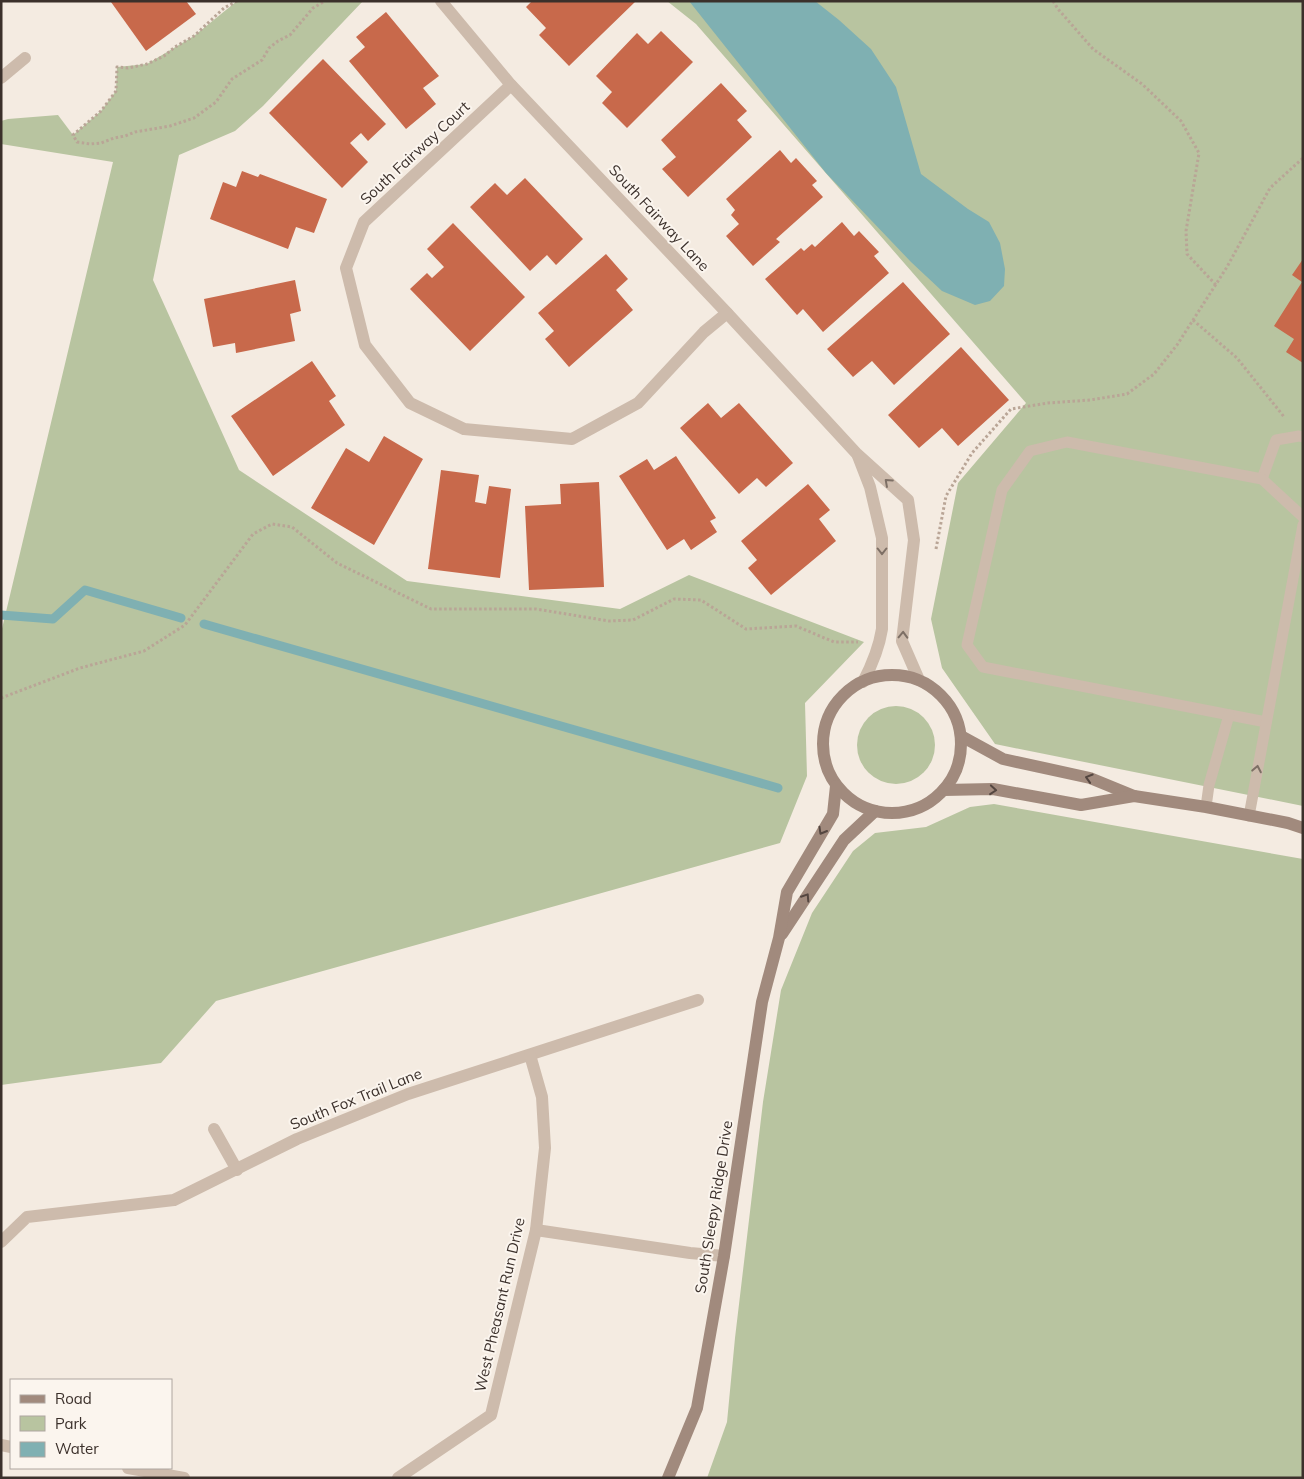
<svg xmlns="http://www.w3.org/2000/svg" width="1304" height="1479" font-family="Mulish,sans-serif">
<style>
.green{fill:#b8c4a0}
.water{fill:#7fb0b2}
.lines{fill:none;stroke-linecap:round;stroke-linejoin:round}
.stream{stroke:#7fb0b2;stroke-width:9}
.building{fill:#c8694b}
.path{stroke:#b9a596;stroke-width:3;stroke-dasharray:2.5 2.5;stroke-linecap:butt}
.lane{stroke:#cdbbac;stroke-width:11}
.street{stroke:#cdbbac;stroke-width:12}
.secondary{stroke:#a18a7d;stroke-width:12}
.oneway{stroke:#7d6f65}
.oneway2{stroke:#544640}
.labels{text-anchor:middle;stroke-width:4;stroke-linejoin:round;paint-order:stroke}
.street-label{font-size:15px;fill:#3b302b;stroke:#fbf5ee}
</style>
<rect width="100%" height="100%" fill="#f4ebe1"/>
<!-- green -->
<g class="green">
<polygon points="237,1 363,1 263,106 235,131 179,155 153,280 239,470 407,581 620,609 689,575 864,642 805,703 807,776 780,843 216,1001 161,1063 1,1085 1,633 113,162 1,144 1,121 8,119 58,115 73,135 101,111 116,91 117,67 147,64 194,36"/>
<polygon points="667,1 1303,1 1303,806 995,744 942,668 931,619 958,483 1026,403 696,24"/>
<circle cx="896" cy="745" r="39"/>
<polygon points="994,804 1303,859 1303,1478 707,1478 727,1422 735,1338 763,1102 781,990 812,913 853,851 875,833 926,827 970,807"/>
</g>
<!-- water -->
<polygon class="water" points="689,1 815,1 839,20 871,49 896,87 921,174 968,209 989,222 1000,243 1005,269 1004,286 990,301 975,305 942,291 911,262 826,173"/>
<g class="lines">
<!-- stream -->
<g class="stream">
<polyline points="1,615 53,619 85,590 181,618"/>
<polyline points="204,624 778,788"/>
</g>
</g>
<!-- building -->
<g class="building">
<polygon points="112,1 186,1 196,14 146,51 111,2"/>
<polygon points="532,1 636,1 569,66 539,35 546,28 526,7"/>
<polygon points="386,12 439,76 423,88 436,104 406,129 349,61 365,47 356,37"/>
<polygon points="661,31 693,62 627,128 602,103 612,92 596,76 637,33 648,44"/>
<polygon points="323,59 386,124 368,141 361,133 350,143 368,162 342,188 269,113"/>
<polygon points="721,83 747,111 737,120 752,137 688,197 662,169 676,157 661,140"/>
<polygon points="780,150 791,163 796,158 817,181 812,185 823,197 776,239 780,242 753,266 726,236 739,224 731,215 735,210 726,199"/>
<polygon points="242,171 258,177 260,174 327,199 314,233 296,227 288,249 210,219 223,182 236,187"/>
<polygon points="525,178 583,239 556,265 547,255 530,271 470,207 495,183 507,195"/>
<polygon points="842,222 854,236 859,231 879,252 874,256 889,273 823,332 803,309 797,315 765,279 801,248 804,251 812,244 815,247"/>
<polygon points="453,223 525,297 470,351 410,289 427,273 432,278 444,267 427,249"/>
<polygon points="606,254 628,279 616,290 633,310 569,367 545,339 554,331 538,313"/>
<polygon points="1303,259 1303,363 1286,352 1294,339 1274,326 1302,282 1292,275"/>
<polygon points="295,280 301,311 290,314 295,341 236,353 235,343 213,347 204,299"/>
<polygon points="903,282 950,334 894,385 872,361 853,377 827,349"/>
<polygon points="961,347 1009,400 958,446 942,428 919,448 888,415"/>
<polygon points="312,361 336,396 329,401 345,425 273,476 231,416"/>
<polygon points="708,403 721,418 739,403 793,463 766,487 757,478 739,494 680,428"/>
<polygon points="384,436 423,459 374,545 311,508 346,448 369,462"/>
<polygon points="676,456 716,518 710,521 717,532 691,550 684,539 667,550 619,476 647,459 654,470"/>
<polygon points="441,470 479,475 475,502 486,504 489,486 511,489 500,578 428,569"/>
<polygon points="599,482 604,587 529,590 525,506 561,504 560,484"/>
<polygon points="808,484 830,510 819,519 836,541 771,595 748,568 757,560 741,541"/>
</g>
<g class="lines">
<!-- path -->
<g class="path">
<polyline points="237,1 224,8 194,36 175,47 164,56 147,64 128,68 117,67 116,91 101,111 73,135 77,142 90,144 101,143 114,138 125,136 135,132 170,126 194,118 216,102 232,79 262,60 269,48 278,41 290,35 313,8 325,1"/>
<polyline points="1053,1 1058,9 1093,49 1142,84 1181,121 1199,153 1186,231 1187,254 1216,285"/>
<polyline points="1193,320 1237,358 1285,418"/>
<polyline points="936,549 946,496 972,453 1011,409 1048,403 1090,400 1127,394 1154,374 1177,345 1227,267 1270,188 1303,158"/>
<polyline points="1,698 80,668 144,651 185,625 253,534 272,524 292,527 337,563 431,609 536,609 609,621 633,620 674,599 701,600 746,629 796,626 834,642 858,642"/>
</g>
<!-- lane -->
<g class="lane">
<polyline points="1262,479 1276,440 1299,436 1303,437"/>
<polyline points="1266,722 983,667 967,645 1002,490 1030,451 1067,442 1262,479 1303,517"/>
<polyline points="1206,807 1209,785 1229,715"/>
<polyline points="1249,816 1303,525"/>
</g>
<!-- street -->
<g class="street">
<polyline points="441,1 511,85 727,313 857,454 908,500 914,540 902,641 919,680"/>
<polyline points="1,78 25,58"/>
<polyline points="511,85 364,222 346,268 365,345 410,403 464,429 572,439 638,403 704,332 727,313"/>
<path d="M 858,456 L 870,487 L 882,538 L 882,629 C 879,648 872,665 863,682"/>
<polyline points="214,1129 237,1170"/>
<polyline points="536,1230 690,1253 724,1256"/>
<polyline points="1,1242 27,1217 174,1200 297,1139 408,1094 698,1000"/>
<polyline points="1,1445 11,1447"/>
<polyline points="128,1468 184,1478"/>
<polyline points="398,1478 491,1415 536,1230 545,1148 542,1097 530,1055"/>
</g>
<!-- secondary -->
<g class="secondary">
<circle cx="892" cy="744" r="69"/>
<polyline points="961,736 1003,759 1090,778 1134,796 1206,807 1288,823 1303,828"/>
<polyline points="944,790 993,789 1081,805 1134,796"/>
<polyline points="782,934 844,840 875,811"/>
<polyline points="668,1478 697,1408 724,1256 762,1002 779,938 787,892 833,814 836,786"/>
</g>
</g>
<!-- one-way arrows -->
<defs><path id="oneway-chevron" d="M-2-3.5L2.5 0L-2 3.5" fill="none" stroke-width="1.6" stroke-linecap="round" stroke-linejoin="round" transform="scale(1.25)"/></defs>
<g class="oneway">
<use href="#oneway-chevron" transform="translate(888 482) rotate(-138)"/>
<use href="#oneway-chevron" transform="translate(882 551) rotate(90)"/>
<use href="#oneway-chevron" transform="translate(903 635) rotate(-88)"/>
<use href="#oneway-chevron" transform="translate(1257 769) rotate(-79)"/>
</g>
<g class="oneway2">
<use href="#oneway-chevron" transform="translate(1089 778) rotate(-163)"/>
<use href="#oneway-chevron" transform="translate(993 790) rotate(5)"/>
<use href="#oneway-chevron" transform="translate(822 831) rotate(120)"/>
<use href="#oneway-chevron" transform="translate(806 897) rotate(-57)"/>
</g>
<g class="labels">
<!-- street labels -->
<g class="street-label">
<text transform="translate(415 153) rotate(-43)" y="5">South Fairway Court</text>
<text transform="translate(659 218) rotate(47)" y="5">South Fairway Lane</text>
<text transform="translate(356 1099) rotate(-22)" y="5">South Fox Trail Lane</text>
<text transform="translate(714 1207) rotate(-81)" y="5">South Sleepy Ridge Drive</text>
<text transform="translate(500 1305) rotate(-77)" y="5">West Pheasant Run Drive</text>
</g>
</g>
<!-- border -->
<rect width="1304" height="1479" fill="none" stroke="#3b302b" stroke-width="5"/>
<!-- legend -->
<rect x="10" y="1379" width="162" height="90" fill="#fbf5ee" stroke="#aea6a0"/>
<rect x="20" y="1395" width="25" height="8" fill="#a18a7d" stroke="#aea6a0"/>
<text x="55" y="1404" font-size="15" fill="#3b302b">Road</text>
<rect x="20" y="1416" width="25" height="15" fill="#b8c4a0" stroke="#aea6a0"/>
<text x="55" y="1429" font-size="15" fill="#3b302b">Park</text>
<rect x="20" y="1442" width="25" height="15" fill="#7fb0b2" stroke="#aea6a0"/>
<text x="55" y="1454" font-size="15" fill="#3b302b">Water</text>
</svg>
